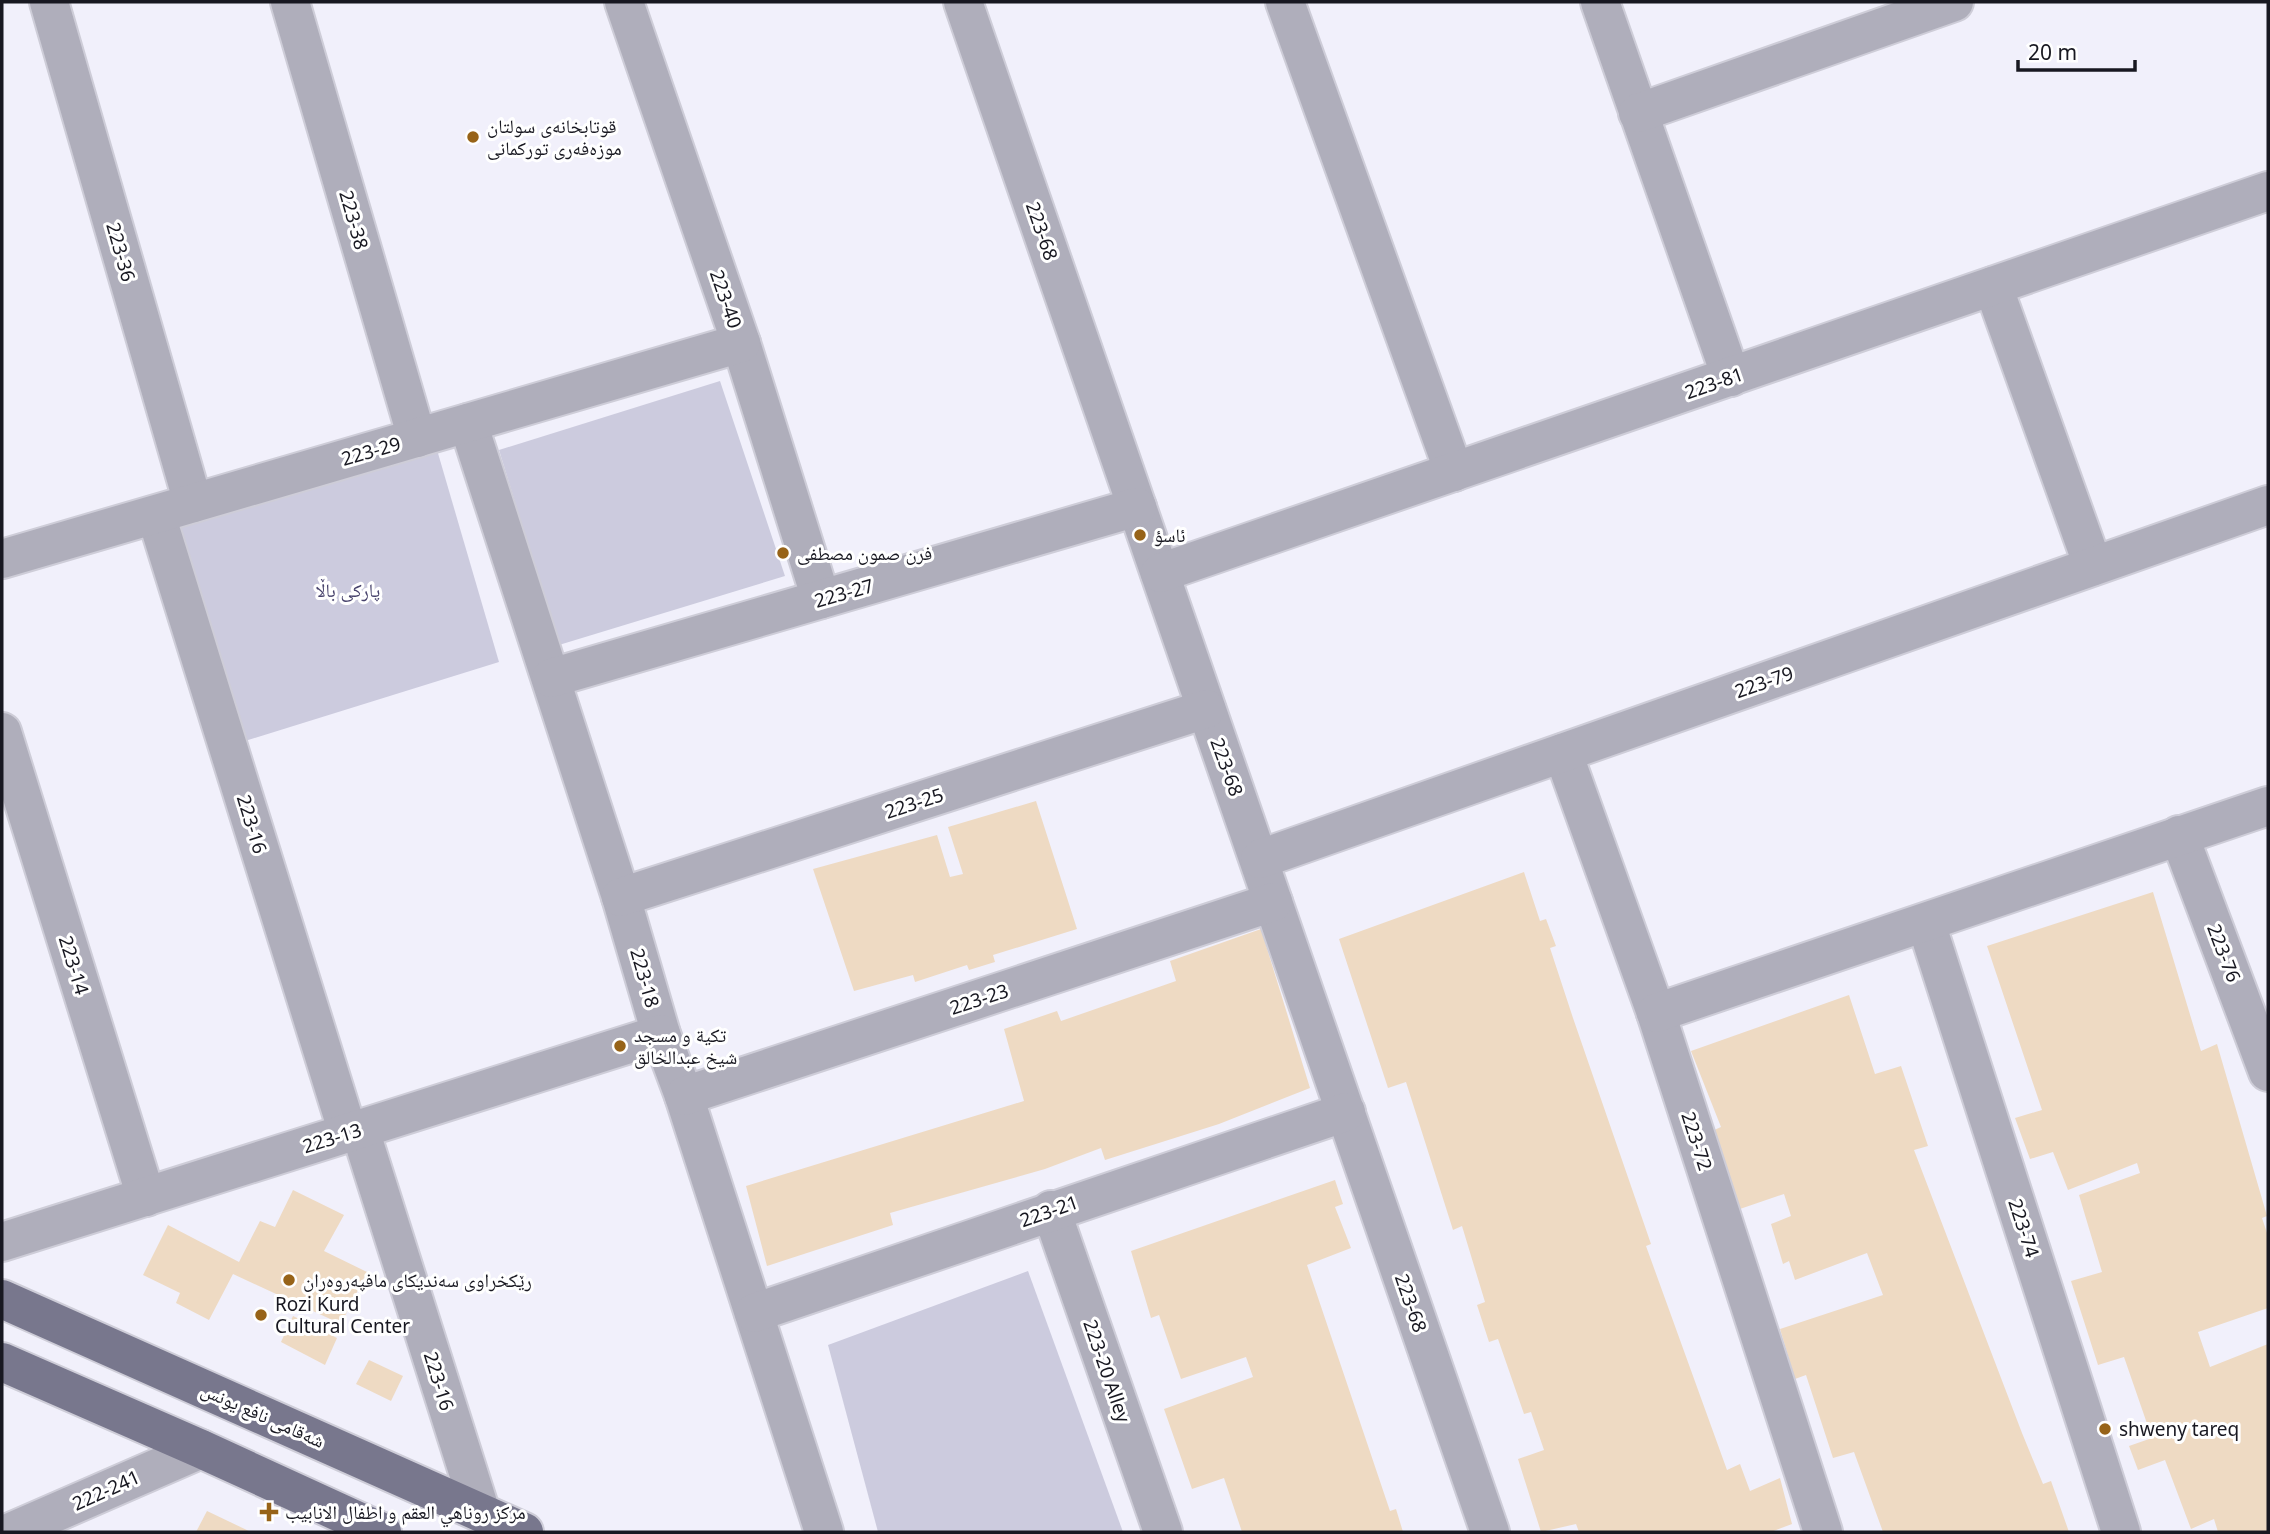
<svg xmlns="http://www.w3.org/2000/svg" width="2270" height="1534" font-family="'Noto Sans','Noto Naskh Arabic',sans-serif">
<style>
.green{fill:#cccbde}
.building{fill:#eedac3}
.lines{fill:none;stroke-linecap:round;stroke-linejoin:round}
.minor-casing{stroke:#cecdd8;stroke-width:42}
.primary-casing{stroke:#cecdd8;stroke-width:42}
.minor{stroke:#afaebb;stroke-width:38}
.primary{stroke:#78778d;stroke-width:38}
.poi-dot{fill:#976318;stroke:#fff;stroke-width:2.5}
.labels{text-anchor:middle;stroke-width:6;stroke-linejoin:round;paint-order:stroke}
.poi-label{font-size:19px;fill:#181821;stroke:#fff;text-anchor:start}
.street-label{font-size:19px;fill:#181821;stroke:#fff}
.park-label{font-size:19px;fill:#46416b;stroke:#fff}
</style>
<rect width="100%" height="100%" fill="#f1f0fb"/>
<!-- green -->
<g class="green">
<polygon points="720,381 785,576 559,645 499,450"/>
<polygon points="435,443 499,662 245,741 170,525"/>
<polygon points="1028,1271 1123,1532 878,1532 828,1345"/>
</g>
<!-- building -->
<g class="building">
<polygon points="1036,801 1077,929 993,955 995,962 969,970 967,965 915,982 913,975 854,991 813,869 937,835 950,877 963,874 948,827"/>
<polygon points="1524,872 1540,921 1546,919 1556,946 1550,948 1573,1018 1651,1244 1646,1246 1727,1470 1740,1464 1750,1491 1780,1478 1792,1524 1771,1532 1579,1532 1576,1524 1541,1532 1518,1459 1544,1450 1531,1412 1524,1414 1498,1339 1489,1342 1477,1305 1485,1302 1462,1226 1453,1230 1406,1082 1388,1088 1339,939"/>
<polygon points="2153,892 2201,1051 2217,1044 2267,1216 2262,1218 2268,1236 2268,1308 2198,1332 2210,1367 2268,1344 2268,1532 2218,1532 2214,1519 2191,1529 2165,1460 2138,1470 2129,1446 2152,1438 2124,1357 2098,1365 2071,1281 2102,1272 2079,1195 2140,1173 2137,1163 2068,1190 2053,1152 2030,1159 2015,1118 2042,1110 1987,946"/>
<polygon points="1261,929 1310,1088 1219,1124 1105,1160 1101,1148 1045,1169 890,1213 893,1225 767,1266 746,1186 1024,1101 1004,1029 1057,1011 1061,1021 1176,981 1170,961"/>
<polygon points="1849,995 1875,1074 1901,1066 1928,1146 1914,1150 2022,1433 2043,1484 2051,1481 2069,1532 1883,1532 1854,1452 1833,1458 1806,1375 1795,1379 1780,1329 1883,1295 1867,1253 1795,1280 1789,1261 1783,1264 1771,1224 1791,1216 1784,1194 1737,1210 1712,1131 1721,1127 1691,1051"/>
<polygon points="1335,1180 1343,1204 1335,1207 1351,1248 1307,1265 1390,1511 1396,1509 1403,1532 1242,1532 1224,1478 1192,1489 1164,1409 1253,1377 1246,1357 1181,1379 1159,1315 1151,1318 1131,1251"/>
<polygon points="293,1190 344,1215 324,1251 367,1272 341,1324 233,1274 209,1320 176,1303 180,1293 143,1275 168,1225 239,1262 260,1221 275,1227"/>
<polygon points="293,1316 337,1338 325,1365 281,1342"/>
<polygon points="369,1360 403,1376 391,1401 356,1384"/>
<polygon points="207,1511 251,1532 196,1532"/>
</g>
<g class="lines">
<defs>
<g id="minor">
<polyline points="49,2 193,503"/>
<polyline points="290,2 417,438"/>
<polyline points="624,2 741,343 821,599"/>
<polyline points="963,2 1490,1532"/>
<polyline points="1285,2 1454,472"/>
<polyline points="1600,2 1731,377"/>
<polyline points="1638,113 1954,2"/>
<polyline points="1993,286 2093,566"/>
<polyline points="468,423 621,897 661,1034 684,1096 824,1532"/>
<polyline points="156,515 348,1133"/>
<polyline points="2,559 741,343"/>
<polyline points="1160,573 2268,191"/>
<polyline points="551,678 1137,507"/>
<polyline points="2,732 146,1197"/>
<polyline points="1563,753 1656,1013 1823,1532"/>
<polyline points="2179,835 2268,1072"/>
<polyline points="1260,859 2268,505"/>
<polyline points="621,897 1206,709"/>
<polyline points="1926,923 2121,1532"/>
<polyline points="1656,1013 2268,806"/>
<polyline points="684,1096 1273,902"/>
<polyline points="360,1130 481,1513"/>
<polyline points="1051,1210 1163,1532"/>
<polyline points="2,1242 661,1034"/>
<polyline points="754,1313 1346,1112"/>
<polyline points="11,1532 201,1449"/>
</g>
<g id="primary">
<polyline points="2,1299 524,1532"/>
<polyline points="2,1362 201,1449 382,1532"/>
</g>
</defs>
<!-- minor casing -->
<use href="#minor" class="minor-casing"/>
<!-- primary casing -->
<use href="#primary" class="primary-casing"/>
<!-- minor -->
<use href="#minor" class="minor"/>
<!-- primary -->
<use href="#primary" class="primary"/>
</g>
<!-- markers -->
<g class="poi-dot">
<circle cx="473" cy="137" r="7"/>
<circle cx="1140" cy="535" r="7"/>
<circle cx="783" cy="553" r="7"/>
<circle cx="620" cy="1046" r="7"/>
<circle cx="289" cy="1280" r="7"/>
<circle cx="261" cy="1315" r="7"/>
<circle cx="2105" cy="1429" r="7"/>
<path d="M265.5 1501.5h7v7h7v7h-7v7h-7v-7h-7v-7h7z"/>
</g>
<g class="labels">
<!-- poi labels -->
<g class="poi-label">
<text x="487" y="133">قوتابخانەی سولتان<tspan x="487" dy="22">موزەفەری تورکمانی</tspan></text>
<text x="1154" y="542">ئاسؤ</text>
<text x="797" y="560">فرن صمون مصطفى</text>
<text x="634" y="1042">تكية و مسجد<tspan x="634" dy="22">شيخ عبدالخالق</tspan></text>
<text x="303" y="1287">رێکخراوی سەندیکای مافپەروەران</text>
<text x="275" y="1311">Rozi Kurd<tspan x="275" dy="22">Cultural Center</tspan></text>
<text x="2119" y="1436">shweny tareq</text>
<text x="285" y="1519">مركز روناهي العقم و اطفال الانابيب</text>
</g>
<!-- street labels -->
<g class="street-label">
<text transform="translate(354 220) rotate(74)" y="7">223-38</text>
<text transform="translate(1042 231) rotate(71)" y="7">223-68</text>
<text transform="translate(121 252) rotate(74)" y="7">223-36</text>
<text transform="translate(726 299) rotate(71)" y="7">223-40</text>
<text transform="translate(1714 383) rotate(-19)" y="7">223-81</text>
<text transform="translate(371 451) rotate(-16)" y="7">223-29</text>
<text transform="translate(844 593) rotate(-16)" y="7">223-27</text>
<text transform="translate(1764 682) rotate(-19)" y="7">223-79</text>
<text transform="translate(1227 767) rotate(70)" y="7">223-68</text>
<text transform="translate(914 803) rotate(-18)" y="7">223-25</text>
<text transform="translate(252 824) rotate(73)" y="7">223-16</text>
<text transform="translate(2224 953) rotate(69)" y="7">223-76</text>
<text transform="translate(74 965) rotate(73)" y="7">223-14</text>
<text transform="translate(645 978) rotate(74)" y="7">223-18</text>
<text transform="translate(979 999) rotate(-18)" y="7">223-23</text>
<text transform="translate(332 1138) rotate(-17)" y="7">223-13</text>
<text transform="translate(1697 1141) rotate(72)" y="7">223-72</text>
<text transform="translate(1049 1211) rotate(-19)" y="7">223-21</text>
<text transform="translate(2024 1228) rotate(72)" y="7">223-74</text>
<text transform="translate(1411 1303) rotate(71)" y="7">223-68</text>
<text transform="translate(1107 1371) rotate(71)" y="7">223-20 Alley</text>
<text transform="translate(439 1381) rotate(73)" y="7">223-16</text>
<text transform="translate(263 1415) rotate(24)" y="7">شەقامی نافع یونس</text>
<text transform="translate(106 1490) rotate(-24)" y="7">222-241</text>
</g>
<!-- park labels -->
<g class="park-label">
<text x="348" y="597">پارکی باڵا</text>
</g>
</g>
<!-- border -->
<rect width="2270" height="1534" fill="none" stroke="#181821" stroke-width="7"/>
<!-- scale -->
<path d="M2018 60v10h117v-10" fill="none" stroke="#181821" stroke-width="3.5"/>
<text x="2028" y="60" font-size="21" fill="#181821" stroke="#ffffff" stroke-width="5" paint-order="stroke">20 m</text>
</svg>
